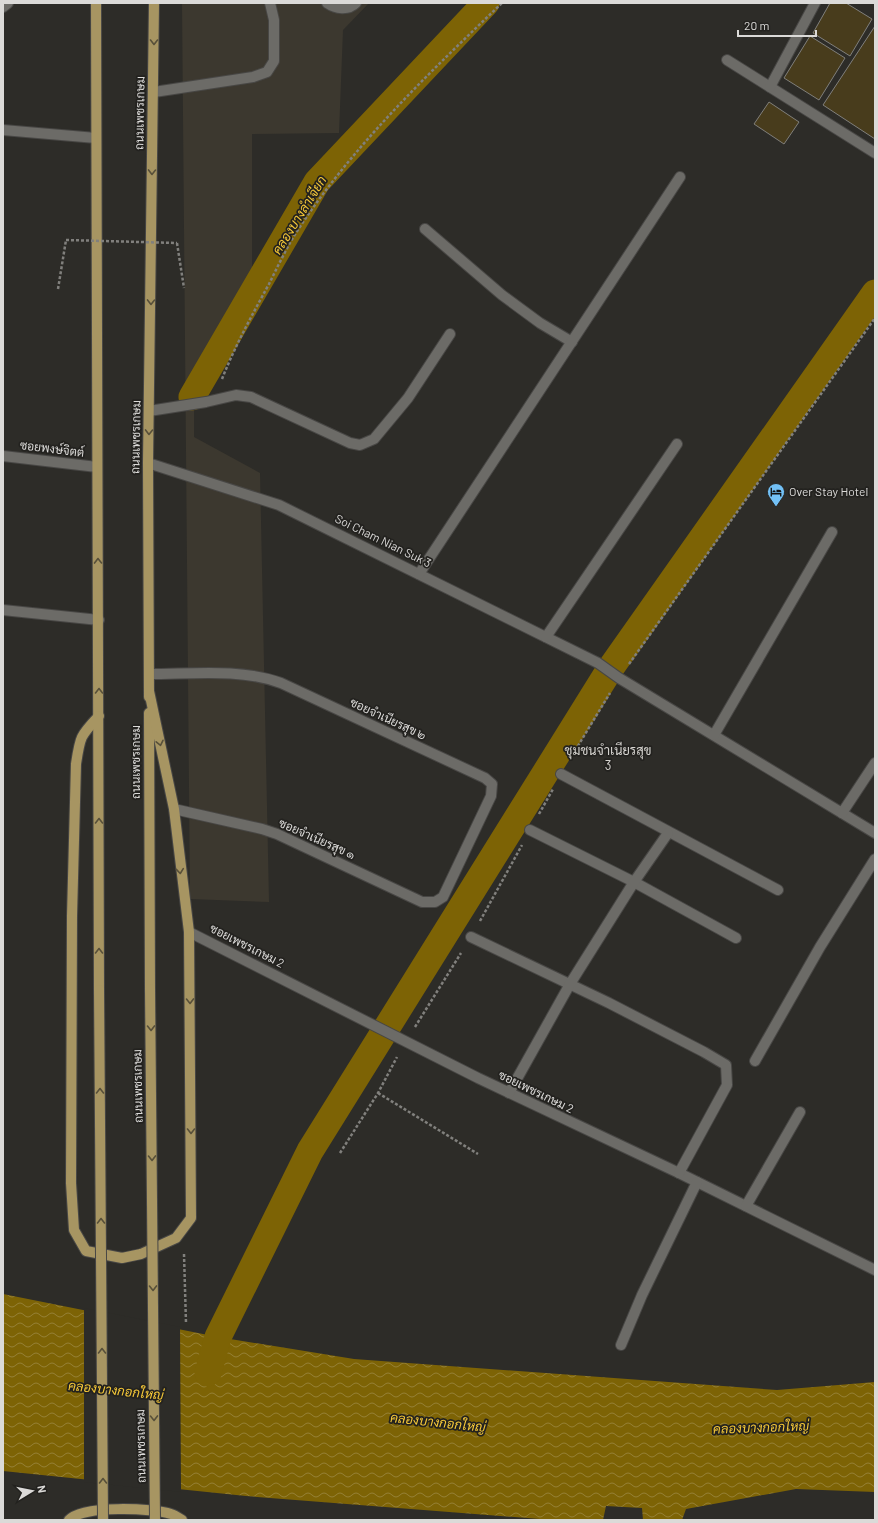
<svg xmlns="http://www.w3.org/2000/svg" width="878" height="1523" font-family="Barlow,Sarabun,sans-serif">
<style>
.built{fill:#3c382f}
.water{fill:url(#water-waves)}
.pier{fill:#2d2c28}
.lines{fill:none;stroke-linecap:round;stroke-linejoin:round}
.canal{stroke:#7d6305;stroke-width:27}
.building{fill:#483c1c;stroke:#807f7b}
.lane-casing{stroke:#484745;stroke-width:12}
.street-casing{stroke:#484745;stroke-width:12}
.primary-casing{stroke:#484745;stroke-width:12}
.path{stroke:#81807d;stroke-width:2.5;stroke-dasharray:3 2;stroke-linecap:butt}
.lane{stroke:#6c6b67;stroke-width:10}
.street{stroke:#6c6b67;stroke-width:10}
.primary{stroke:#a79562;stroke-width:10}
.primary-bridge-casing{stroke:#484745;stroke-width:12;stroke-linecap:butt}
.path-bridge{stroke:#81807d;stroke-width:2.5;stroke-dasharray:3 2;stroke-linecap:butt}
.primary-bridge{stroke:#a79562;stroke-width:10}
.oneway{stroke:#58503a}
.labels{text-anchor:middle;stroke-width:3.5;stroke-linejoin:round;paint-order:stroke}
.street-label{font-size:12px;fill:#dbdad8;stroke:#23221f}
.poi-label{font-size:12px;fill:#dbdad8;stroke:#23221f;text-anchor:start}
.water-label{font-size:13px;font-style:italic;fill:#f5c838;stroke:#23221f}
.neighbourhood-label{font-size:13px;fill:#d5d3cf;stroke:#23221f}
</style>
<defs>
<pattern id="water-waves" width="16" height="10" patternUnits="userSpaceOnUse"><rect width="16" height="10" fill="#7d6305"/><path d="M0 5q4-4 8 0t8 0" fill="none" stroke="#958035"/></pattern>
</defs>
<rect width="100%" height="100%" fill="#2d2c28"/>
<!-- built -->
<polygon class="built" points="182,3 369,3 343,30 339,133 252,134 252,279 194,373 194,437 260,473 269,902 190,899"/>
<!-- water -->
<polygon class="water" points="3,1294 218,1337 354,1359 777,1390 875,1382 875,1492 796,1489 686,1509 682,1520 643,1520 642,1508 606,1506 603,1520 553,1520 246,1496 3,1471"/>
<!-- pier -->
<polygon class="pier" points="84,1308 180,1327 181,1492 84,1482"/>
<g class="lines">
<!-- canal -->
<g class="canal">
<polyline points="192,397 317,182 486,3"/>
<polyline points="208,1373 218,1337 310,1151 610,669 875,293"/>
</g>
</g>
<!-- building -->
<g class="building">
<polygon points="830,3 846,3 872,19 850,56 813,33"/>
<polygon points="875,26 875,139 823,105"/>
<polygon points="810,36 845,58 819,100 784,78"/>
<polygon points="769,102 799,122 784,144 754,124"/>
</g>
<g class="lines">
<defs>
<polyline id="lane" points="154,92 253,77 267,72 274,61 274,20 270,3"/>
<g id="street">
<path d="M 327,3 C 336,9 348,11 356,3"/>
<polyline points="3,7 8,3"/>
<polyline points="727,60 875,153"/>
<polyline points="770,87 815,3"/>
<polyline points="3,130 96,138"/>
<polyline points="425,229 502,295 540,323 572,342"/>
<polyline points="149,411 206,402 236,395 251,397 350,443 360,445 374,439 408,398 450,334"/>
<polyline points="3,456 97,467"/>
<polyline points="148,463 279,505 598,663 619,678 875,833"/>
<polyline points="419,574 680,177"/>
<polyline points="3,610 99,620"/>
<polyline points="546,637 677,444"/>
<path d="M 149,674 C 192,674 240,668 281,683 L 485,778 L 492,784 L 491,796 L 443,897 L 435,902 L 422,902 L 277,834 L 262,829 L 174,809"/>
<polyline points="714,735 832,532"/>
<polyline points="561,774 778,890"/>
<polyline points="842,813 875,763"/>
<polyline points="530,830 634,882 736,938"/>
<polyline points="189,932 478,1078 679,1173 875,1270"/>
<polyline points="471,937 609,1003 704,1052 726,1065 727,1085 679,1173"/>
<polyline points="755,1061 820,947 875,859"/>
<polyline points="509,1093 570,984 634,882 668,833"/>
<polyline points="746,1206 800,1112"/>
<polyline points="621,1345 642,1295 697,1182"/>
</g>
<g id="primary">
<polyline points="96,3 99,990"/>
<polyline points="149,697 148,463 154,3"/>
<polyline points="149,713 150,989"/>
<path d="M 99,716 C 80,736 80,737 76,764 L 72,916 L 71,1183 L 74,1230 L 86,1251 L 122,1258 L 141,1254 L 176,1238 L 191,1218 L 189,932 L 174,809 L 149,691"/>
<path d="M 69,1520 C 82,1505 153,1508 171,1514 C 175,1515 179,1518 182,1520"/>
</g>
</defs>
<!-- lane casing -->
<use href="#lane" class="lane-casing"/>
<!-- street casing -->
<use href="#street" class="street-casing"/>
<!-- primary casing -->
<use href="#primary" class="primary-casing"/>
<!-- path -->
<g class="path">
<polyline points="177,243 184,288"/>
<polyline points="58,289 66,240"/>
<path d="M 222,379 C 235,346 252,315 269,284 C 277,268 285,251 294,236 C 350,148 428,74 502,3"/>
<polyline points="629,664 875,318"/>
<polyline points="570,759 610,693"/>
<polyline points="539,814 553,789"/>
<polyline points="480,921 522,845"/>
<polyline points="415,1027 461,953"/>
<polyline points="378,1093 478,1154"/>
<polyline points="340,1153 378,1093 397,1057"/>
<polyline points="184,1254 186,1323"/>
</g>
<!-- lane -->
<use href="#lane" class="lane"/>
<!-- street -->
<use href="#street" class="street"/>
<!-- primary -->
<use href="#primary" class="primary"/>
<defs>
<g id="primary-bridge">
<polyline points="150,989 155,1520"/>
<polyline points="99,990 103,1520"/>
</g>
</defs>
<!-- primary-bridge casing -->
<use href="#primary-bridge" class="primary-bridge-casing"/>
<!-- path-bridge -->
<polyline class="path-bridge" points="66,240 177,243"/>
<!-- primary-bridge -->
<use href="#primary-bridge" class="primary-bridge"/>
</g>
<!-- one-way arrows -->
<defs><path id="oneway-chevron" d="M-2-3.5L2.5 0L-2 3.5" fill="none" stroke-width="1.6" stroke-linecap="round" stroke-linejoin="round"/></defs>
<g class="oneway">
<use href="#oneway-chevron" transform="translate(154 42) rotate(90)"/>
<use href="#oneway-chevron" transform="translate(152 172) rotate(91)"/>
<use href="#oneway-chevron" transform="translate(151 302) rotate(91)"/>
<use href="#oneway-chevron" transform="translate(149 432) rotate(91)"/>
<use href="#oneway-chevron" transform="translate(98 561) rotate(-91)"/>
<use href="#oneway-chevron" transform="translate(99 691) rotate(-90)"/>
<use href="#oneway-chevron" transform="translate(160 743) rotate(78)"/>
<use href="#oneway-chevron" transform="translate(99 821) rotate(-90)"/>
<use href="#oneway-chevron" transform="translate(180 871) rotate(84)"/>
<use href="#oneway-chevron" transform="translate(99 951) rotate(-90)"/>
<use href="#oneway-chevron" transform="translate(190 1001) rotate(89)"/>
<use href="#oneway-chevron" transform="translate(151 1028) rotate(89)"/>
<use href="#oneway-chevron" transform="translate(100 1091) rotate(-90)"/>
<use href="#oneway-chevron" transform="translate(191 1131) rotate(90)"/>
<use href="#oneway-chevron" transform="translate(152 1158) rotate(89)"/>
<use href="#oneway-chevron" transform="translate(101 1221) rotate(-90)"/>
<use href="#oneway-chevron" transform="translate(153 1288) rotate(89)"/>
<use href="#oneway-chevron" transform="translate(102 1351) rotate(-90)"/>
<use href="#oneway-chevron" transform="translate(154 1418) rotate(89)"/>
<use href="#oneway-chevron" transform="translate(103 1481) rotate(-90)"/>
</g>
<!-- icons -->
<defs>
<symbol id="hotel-pin" viewBox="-11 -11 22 30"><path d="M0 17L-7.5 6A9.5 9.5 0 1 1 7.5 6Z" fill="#73c1f6" stroke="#23221f"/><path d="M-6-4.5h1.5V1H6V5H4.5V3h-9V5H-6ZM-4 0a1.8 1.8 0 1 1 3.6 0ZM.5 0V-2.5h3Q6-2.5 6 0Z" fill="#111"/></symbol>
</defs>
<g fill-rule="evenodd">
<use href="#hotel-pin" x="766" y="482" width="20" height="27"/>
</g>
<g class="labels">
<!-- street labels -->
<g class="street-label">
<text transform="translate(140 113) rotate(-89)" y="4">ถนนเพชรเกษม</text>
<text transform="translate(136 437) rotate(-89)" y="4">ถนนเพชรเกษม</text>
<text transform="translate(52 449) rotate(7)" y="4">ซอยพงษ์จิตต์</text>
<text transform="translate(383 541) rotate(26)" y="4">Soi Cham Nian Suk 3</text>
<text transform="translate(388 719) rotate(25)" y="4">ซอยจำเนียรสุข ๒</text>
<text transform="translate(136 762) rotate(-90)" y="4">ถนนเพชรเกษม</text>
<text transform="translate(317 839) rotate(24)" y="4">ซอยจำเนียรสุข ๑</text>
<text transform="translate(247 946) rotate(27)" y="4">ซอยเพชรเกษม 2</text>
<text transform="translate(138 1086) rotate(-91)" y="4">ถนนเพชรเกษม</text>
<text transform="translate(536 1092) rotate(26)" y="4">ซอยเพชรเกษม 2</text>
<text transform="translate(141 1446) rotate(-91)" y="4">ถนนเพชรเกษม</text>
</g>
<!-- poi labels -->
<g class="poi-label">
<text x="789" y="496">Over Stay Hotel</text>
</g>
<!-- water labels -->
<g class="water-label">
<text transform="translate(299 215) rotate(-58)" y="5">คลองบางลำเจียก</text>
<text transform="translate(116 1390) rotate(6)" y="5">คลองบางกอกใหญ่</text>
<text transform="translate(438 1422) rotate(6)" y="5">คลองบางกอกใหญ่</text>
<text transform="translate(761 1427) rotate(-2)" y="5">คลองบางกอกใหญ่</text>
</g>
<!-- neighbourhood labels -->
<g class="neighbourhood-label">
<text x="608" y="755">ชุมชนจำเนียรสุข<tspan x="608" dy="15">3</tspan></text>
</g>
</g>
<!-- border -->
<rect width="878" height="1523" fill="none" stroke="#dbdad8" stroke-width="8"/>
<!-- north arrow -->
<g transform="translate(32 1491) rotate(80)" stroke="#23221f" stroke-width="3" paint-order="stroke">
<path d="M0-3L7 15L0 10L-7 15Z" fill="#dbdad8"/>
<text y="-6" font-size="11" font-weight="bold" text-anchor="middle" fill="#dbdad8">N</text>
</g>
<!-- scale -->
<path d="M738 30v6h78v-6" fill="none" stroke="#dbdad8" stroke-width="2"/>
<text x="744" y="30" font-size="12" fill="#dbdad8" stroke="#23221f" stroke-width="3" paint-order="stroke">20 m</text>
</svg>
